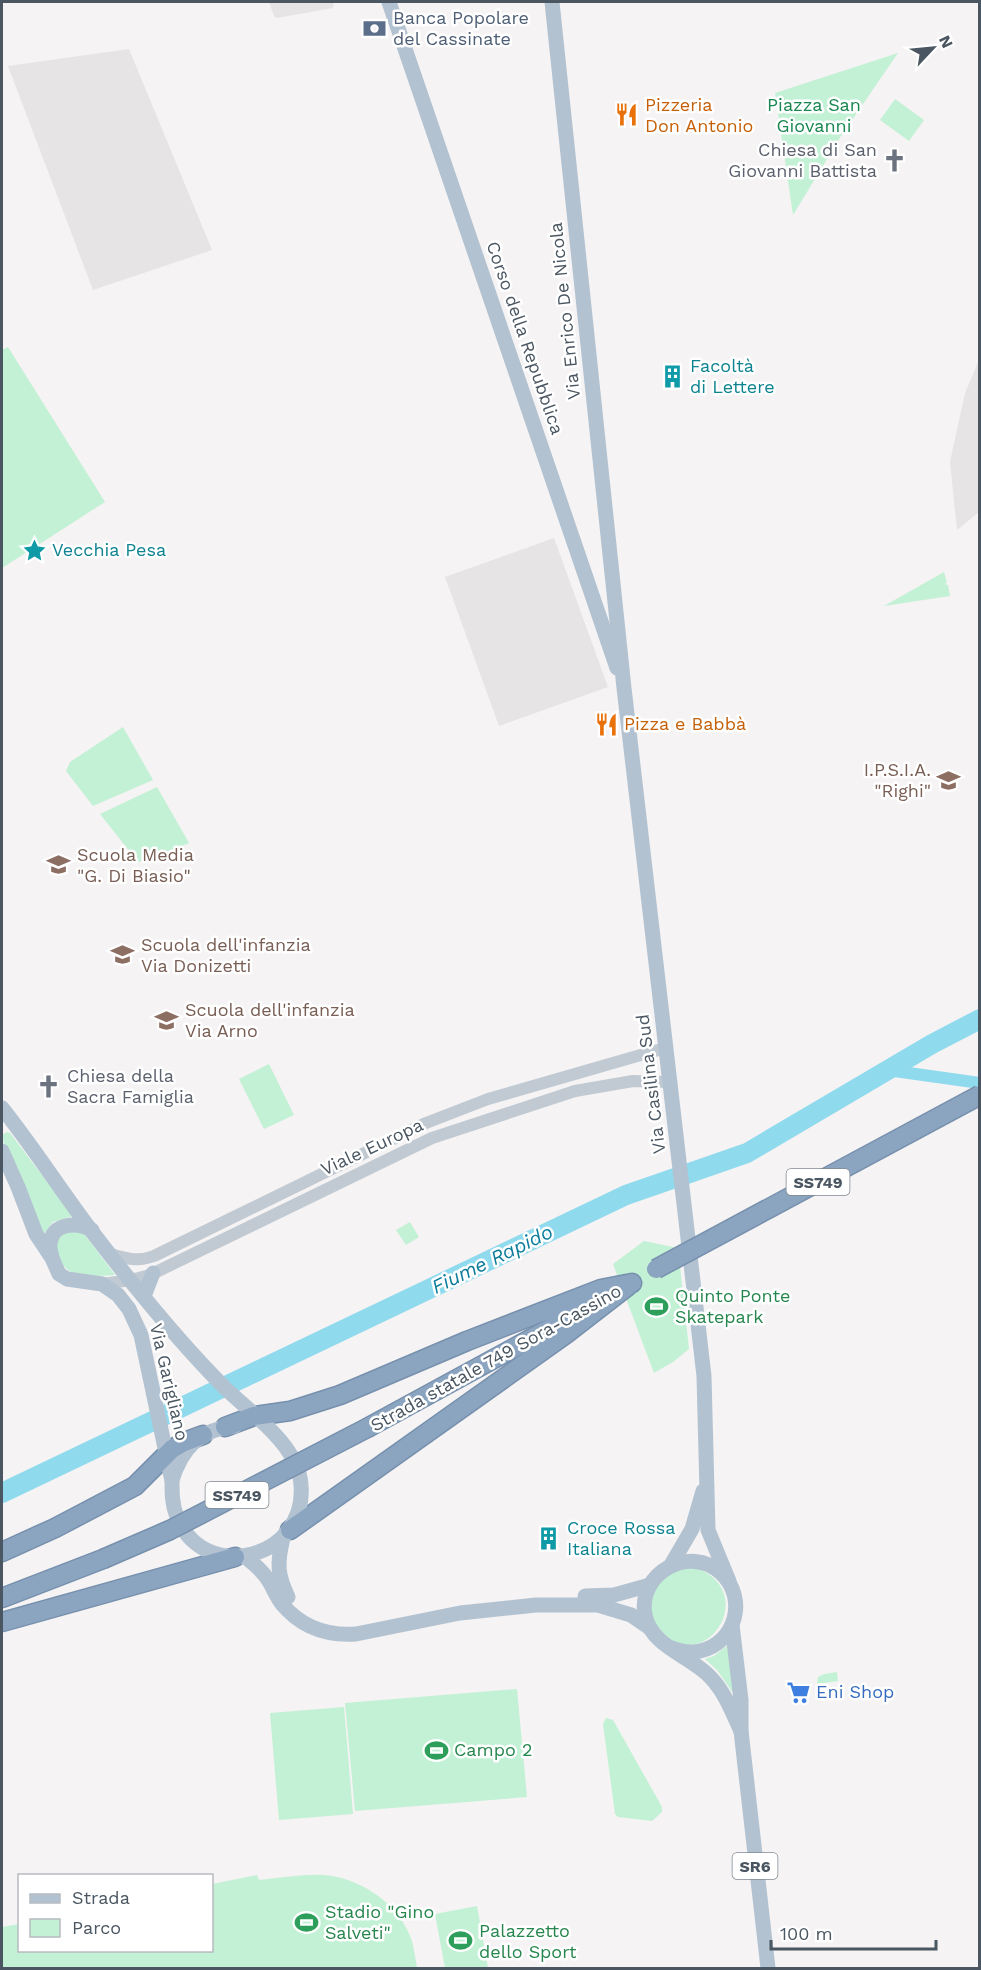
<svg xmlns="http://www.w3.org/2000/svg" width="981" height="1970" font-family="'Work Sans',sans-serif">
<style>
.education{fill:#e6e4e5}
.green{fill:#c3f1d5}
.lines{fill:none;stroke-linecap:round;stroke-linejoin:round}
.canal{stroke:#90daee;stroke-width:12}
.river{stroke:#90daee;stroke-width:20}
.highway-casing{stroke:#7690ad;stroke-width:21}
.minor{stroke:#c1cad2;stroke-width:12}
.major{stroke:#b3c2d1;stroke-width:15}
.highway{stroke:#8ba5c1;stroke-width:18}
.highway-bridge-casing{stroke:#7690ad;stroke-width:21;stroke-linecap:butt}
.highway-bridge{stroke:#8ba5c1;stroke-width:18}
.labels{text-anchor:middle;stroke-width:5;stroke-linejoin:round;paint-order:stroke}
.shield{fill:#fff;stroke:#808990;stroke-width:1.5}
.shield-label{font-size:16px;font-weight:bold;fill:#4a5661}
.service-label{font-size:18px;fill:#4e5e75;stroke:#fff;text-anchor:start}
.food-label{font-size:18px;fill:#c56008;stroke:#fff;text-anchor:start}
.park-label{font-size:18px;fill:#17864f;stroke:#fff}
.worship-label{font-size:18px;fill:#5b616d;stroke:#fff;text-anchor:end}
.street-label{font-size:18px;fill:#4a5661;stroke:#fff}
.culture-label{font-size:18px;fill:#0d838f;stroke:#fff;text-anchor:start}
.education-label{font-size:18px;fill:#785e54;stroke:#fff;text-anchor:start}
.leisure-label{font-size:18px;fill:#27864d;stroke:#fff;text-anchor:start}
.shop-label{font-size:18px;fill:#366cbe;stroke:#fff;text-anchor:start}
.water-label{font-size:20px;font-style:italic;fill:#0c7c9b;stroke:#fff}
</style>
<rect width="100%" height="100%" fill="#f5f3f3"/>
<!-- education -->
<g class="education">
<polygon points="269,2 334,2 333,8 277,18 274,16"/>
<polygon points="129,49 212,250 93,290 8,66"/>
<polygon points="979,360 979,512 957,530 950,462 965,393"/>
<polygon points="554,538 608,687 499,726 445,577"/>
</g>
<!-- green -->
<g class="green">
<polygon points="898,53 841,136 793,215 775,93"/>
<polygon points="895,99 924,120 909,141 880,120"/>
<polygon points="8,347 105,502 2,568 2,350"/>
<polygon points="944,572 947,583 944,584 948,585 950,596 884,606"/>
<polygon points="123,727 153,780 93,806 66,771 70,762"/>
<polygon points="157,787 189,843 151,859 138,862 100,814"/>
<polygon points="269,1064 294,1115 264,1129 239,1079"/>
<polygon points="7,1132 10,1133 73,1216 53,1222 43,1235 3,1140 2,1135"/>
<polygon points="410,1222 419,1237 406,1245 396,1230"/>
<path d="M 63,1231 L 80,1232 L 85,1235 L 115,1275 C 83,1277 61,1281 55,1242 Z"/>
<polygon points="644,1241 678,1248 689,1349 673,1362 654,1373 613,1264"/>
<path d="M 690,1566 C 763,1586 709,1677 662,1633 C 660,1631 654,1627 652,1624 C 649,1617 649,1604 649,1596 L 664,1574 Z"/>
<polygon points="728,1645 733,1693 717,1670 705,1659 714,1656"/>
<polygon points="837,1672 838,1681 817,1684 818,1677 824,1674"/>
<polygon points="517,1689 527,1797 355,1811 345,1703"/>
<polygon points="344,1707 353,1814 279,1820 270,1713"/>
<polygon points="606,1718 613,1720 662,1807 662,1812 652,1821 618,1817 615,1814 603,1724"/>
<path d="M 257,1875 L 259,1880 C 280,1878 302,1874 324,1875 C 361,1878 400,1904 412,1941 C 414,1950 416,1960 417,1968 L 2,1968 L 2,1927 L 19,1924 L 20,1950 L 212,1950 L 212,1884 Z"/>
<polygon points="477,1906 488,1968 445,1968 435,1914"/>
</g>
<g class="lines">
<!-- canal -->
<polyline class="canal" points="887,1070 980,1083"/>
<!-- river -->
<polyline class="river" points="2,1493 626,1195 747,1153 932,1044 980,1019"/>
<defs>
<g id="highway">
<polyline points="225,1427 254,1416 290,1411 340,1395 467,1341 601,1289 632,1283"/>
<polyline points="369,1427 578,1313"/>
<polyline points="290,1530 566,1334 628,1286"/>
<polyline points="2,1552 55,1528 135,1486 172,1449 184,1442 203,1435"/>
<polyline points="2,1598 103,1559"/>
<polyline points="2,1622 235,1557"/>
</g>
</defs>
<!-- highway casing -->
<use href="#highway" class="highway-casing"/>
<!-- minor -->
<g class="minor">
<path d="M 111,1254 C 127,1259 138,1262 154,1256 L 426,1123 L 488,1099 L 665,1048"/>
<polyline points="102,1284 131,1280 150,1275 432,1138 575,1091 633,1081 669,1082"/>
</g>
<!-- major -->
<g class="major">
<polyline points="389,2 617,668"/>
<polyline points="552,2 624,688 704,1376 708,1530 729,1581"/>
<path d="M 2,1108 C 33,1147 60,1189 90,1229 C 132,1284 176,1339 225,1388 C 251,1413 299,1446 301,1485 C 307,1559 204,1585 177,1517 C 172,1505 172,1493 172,1481 L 141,1335 L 129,1309 L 118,1295 L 102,1284 L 67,1279 L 59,1274 L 52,1258 L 36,1234 L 18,1187 L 2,1151"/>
<path d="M 52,1258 C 52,1254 49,1248 50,1244 C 52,1222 77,1222 92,1230"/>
<polyline points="144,1296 153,1273"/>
<path d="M 172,1480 C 182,1448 200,1429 235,1426"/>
<path d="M 283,1538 C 277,1563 277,1574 288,1597"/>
<path d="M 244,1556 C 254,1564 264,1572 270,1583 C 274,1590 277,1598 282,1604 C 301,1627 326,1636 356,1634 L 460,1613 L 536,1605 L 598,1605 L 631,1615 L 650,1628"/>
<polyline points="671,1565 692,1529 703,1491"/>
<polyline points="585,1596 614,1595 650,1585"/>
<polyline points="732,1625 741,1700 741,1731 768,1968"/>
<path d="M 669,1647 C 679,1651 689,1654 700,1651 C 736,1643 748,1598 721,1573 C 690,1544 637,1573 645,1615 C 651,1645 685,1654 706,1673 C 724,1689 731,1710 741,1731"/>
</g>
<!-- highway -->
<use href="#highway" class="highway"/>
<defs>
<g id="highway-bridge">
<polyline points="656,1269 980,1095"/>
<polyline points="103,1559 170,1530 369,1427"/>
</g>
</defs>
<!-- highway-bridge casing -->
<use href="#highway-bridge" class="highway-bridge-casing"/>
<!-- highway-bridge -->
<use href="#highway-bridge" class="highway-bridge"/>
</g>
<!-- icons -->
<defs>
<symbol id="bank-bare" viewBox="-9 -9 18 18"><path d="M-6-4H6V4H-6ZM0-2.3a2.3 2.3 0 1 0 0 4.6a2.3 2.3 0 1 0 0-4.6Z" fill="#5c6f8a" stroke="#fff" stroke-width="2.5" paint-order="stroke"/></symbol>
<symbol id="restaurant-bare" viewBox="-9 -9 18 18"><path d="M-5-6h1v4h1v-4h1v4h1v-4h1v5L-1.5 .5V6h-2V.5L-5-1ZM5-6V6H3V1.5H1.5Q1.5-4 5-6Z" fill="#e8710a" stroke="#fff" stroke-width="2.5" paint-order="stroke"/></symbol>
<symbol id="church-bare" viewBox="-9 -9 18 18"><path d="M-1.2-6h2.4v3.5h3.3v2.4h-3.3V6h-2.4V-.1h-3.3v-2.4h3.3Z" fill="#6b7280" stroke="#fff" stroke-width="2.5" paint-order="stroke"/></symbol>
<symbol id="building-bare" viewBox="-9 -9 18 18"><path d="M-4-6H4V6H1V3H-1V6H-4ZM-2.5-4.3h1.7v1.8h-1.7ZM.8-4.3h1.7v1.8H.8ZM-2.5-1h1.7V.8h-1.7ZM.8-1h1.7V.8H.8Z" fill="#0f9aa8" stroke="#fff" stroke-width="2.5" paint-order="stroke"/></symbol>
<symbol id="sight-bare" viewBox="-9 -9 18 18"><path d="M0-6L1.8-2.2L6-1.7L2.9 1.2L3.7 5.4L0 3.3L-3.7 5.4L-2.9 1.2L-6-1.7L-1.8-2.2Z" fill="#0f9aa8" stroke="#fff" stroke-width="2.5" paint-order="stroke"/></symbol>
<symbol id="school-bare" viewBox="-9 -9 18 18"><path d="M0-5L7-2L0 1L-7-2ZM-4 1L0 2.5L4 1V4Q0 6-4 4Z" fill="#8d6e63" stroke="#fff" stroke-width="2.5" paint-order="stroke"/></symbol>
<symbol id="stadium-bare" viewBox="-9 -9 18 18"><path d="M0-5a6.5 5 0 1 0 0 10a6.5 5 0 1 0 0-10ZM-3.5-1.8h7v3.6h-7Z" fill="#2e9e5b" stroke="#fff" stroke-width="2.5" paint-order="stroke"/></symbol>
<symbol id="supermarket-bare" viewBox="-9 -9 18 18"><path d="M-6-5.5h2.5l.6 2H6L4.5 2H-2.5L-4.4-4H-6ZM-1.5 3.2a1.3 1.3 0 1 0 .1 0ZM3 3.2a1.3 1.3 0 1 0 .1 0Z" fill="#3f7fe0" stroke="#fff" stroke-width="2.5" paint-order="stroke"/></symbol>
</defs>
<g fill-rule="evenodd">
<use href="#bank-bare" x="358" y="12" width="33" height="33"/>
<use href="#restaurant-bare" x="610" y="98" width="33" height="33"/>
<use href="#church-bare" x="878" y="144" width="33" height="33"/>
<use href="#building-bare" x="656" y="360" width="33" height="33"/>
<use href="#sight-bare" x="18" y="534" width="33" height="33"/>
<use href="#restaurant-bare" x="590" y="708" width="33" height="33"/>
<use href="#school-bare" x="932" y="764" width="33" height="33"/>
<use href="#school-bare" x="42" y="848" width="33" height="33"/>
<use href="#school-bare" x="106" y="938" width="33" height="33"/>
<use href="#school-bare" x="150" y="1004" width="33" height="33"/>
<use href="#church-bare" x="32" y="1070" width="33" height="33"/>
<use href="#stadium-bare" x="640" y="1290" width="33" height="33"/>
<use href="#building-bare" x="532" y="1522" width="33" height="33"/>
<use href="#supermarket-bare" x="782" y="1676" width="33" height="33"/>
<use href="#stadium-bare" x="420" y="1734" width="33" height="33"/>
<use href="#stadium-bare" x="290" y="1906" width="33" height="33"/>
<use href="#stadium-bare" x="444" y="1924" width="33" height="33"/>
</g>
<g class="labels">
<!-- shield labels -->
<g class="shield">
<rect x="786.5" y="1169" width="63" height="26" rx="4.5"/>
<rect x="205.5" y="1482" width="63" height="26" rx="4.5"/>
<rect x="732.5" y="1853" width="45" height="26" rx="4.5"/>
</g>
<g class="shield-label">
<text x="818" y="1188">SS749</text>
<text x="237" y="1501">SS749</text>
<text x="755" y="1872">SR6</text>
</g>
<!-- service labels -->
<g class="service-label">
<text x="393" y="24">Banca Popolare<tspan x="393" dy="21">del Cassinate</tspan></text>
</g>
<!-- food labels -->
<g class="food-label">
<text x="645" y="111">Pizzeria<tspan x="645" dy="21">Don Antonio</tspan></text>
<text x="624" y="730">Pizza e Babbà</text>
</g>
<!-- park labels -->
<g class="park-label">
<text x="814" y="111">Piazza San<tspan x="814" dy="21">Giovanni</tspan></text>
</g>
<!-- worship labels -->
<g class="worship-label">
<text x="877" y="156">Chiesa di San<tspan x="877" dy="21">Giovanni Battista</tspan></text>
<text x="67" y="1082" text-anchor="start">Chiesa della<tspan x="67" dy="21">Sacra Famiglia</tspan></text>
</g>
<!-- street labels -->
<g class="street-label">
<text transform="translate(565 311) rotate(-96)" y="6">Via Enrico De Nicola</text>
<text transform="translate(525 338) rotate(71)" y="6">Corso della Repubblica</text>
<text transform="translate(651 1084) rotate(-97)" y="6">Via Casilina Sud</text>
<text transform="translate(372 1147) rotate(-25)" y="6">Viale Europa</text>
<text transform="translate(496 1358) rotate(-29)" y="6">Strada statale 749 Sora-Cassino</text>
<text transform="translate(169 1382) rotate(77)" y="6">Via Garigliano</text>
</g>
<!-- culture labels -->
<g class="culture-label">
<text x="690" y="372">Facoltà<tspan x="690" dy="21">di Lettere</tspan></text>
<text x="52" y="556">Vecchia Pesa</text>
<text x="567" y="1534">Croce Rossa<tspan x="567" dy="21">Italiana</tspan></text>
</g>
<!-- education labels -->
<g class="education-label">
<text x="931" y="776" text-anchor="end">I.P.S.I.A.<tspan x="931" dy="21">"Righi"</tspan></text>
<text x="77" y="861">Scuola Media<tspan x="77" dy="21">"G. Di Biasio"</tspan></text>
<text x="141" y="951">Scuola dell'infanzia<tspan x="141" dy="21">Via Donizetti</tspan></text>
<text x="185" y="1016">Scuola dell'infanzia<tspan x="185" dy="21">Via Arno</tspan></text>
</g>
<!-- leisure labels -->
<g class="leisure-label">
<text x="675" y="1302">Quinto Ponte<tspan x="675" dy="21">Skatepark</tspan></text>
<text x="454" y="1756">Campo 2</text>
<text x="325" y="1918">Stadio "Gino<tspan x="325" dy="21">Salveti"</tspan></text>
<text x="479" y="1937">Palazzetto<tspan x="479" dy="21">dello Sport</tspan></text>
</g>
<!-- shop labels -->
<g class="shop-label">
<text x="816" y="1698">Eni Shop</text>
</g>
<!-- water labels -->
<g class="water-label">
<text transform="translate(492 1259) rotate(-26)" y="7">Fiume Rapido</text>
</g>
</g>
<!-- border -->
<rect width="981" height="1970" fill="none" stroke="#4a5661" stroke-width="6"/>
<!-- legend -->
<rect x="18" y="1874" width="195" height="78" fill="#ffffff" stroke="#b7bbc0" stroke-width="1.5"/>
<rect x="30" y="1894" width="30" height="9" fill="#b3c2d1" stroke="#b7bbc0" stroke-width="1.5"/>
<text x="72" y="1904" font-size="18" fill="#4a5661">Strada</text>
<rect x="30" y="1919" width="30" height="18" fill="#c3f1d5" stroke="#b7bbc0" stroke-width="1.5"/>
<text x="72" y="1934" font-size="18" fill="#4a5661">Parco</text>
<!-- north arrow -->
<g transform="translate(933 48) rotate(64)" stroke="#ffffff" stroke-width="4.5" paint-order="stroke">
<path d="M0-4.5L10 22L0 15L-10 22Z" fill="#4a5661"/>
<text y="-9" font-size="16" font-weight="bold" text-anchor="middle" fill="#4a5661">N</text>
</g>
<!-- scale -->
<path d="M771 1940v9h165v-9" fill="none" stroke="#4a5661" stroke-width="3"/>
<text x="780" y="1940" font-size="18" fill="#4a5661" stroke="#ffffff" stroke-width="4.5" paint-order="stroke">100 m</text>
</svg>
